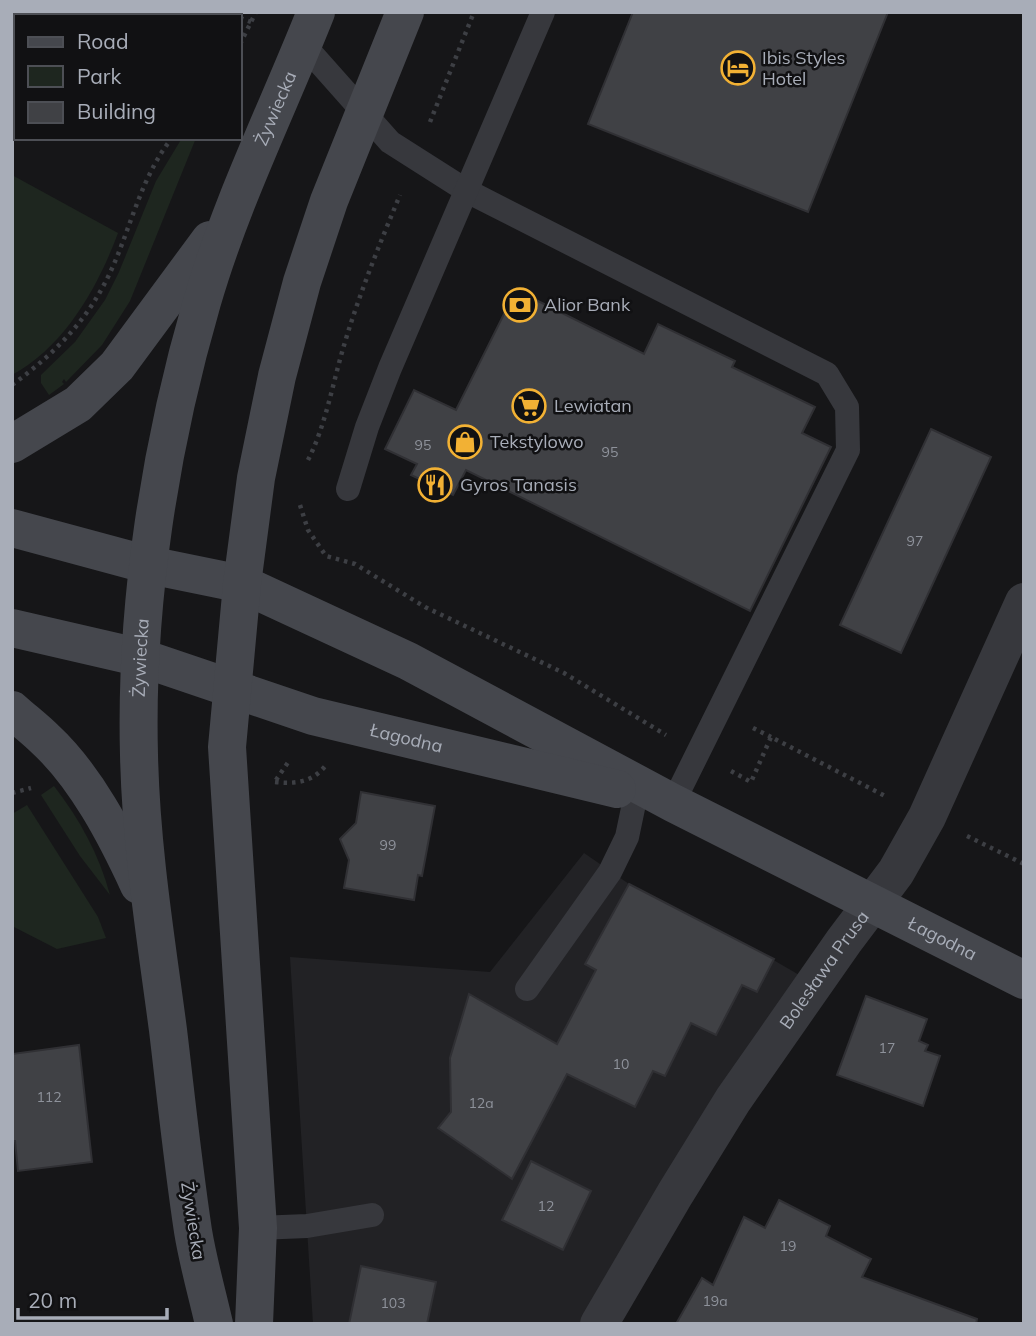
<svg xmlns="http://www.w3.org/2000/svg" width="1036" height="1336" font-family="Mulish,sans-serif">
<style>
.built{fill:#222225}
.green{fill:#1e261f}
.building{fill:#404145;stroke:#303034;stroke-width:2}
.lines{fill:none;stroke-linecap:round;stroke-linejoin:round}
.path{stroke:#3d3f44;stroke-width:4.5;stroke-dasharray:3.5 5;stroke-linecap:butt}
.lane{stroke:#37383d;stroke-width:24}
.street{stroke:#37383d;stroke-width:38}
.secondary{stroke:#45474d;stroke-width:38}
.labels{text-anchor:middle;stroke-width:5;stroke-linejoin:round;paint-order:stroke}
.number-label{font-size:14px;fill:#8e929b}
.poi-label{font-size:18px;fill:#a8adb8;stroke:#111113;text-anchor:start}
.street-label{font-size:18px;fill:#a8adb8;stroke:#111113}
</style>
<rect width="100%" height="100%" fill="#161618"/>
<!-- built -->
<polygon class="built" points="584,853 629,884 770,958 801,976 582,1324 313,1324 290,957 490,972"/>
<!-- green -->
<g class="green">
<polygon points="182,138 196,138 130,301 102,345 66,382 64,379 62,382 64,384 49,395 41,383 41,375 75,342 105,300 119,272 156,181"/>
<path d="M 12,175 L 118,233 C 98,287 65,346 12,375 Z"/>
<path d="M 54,786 C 80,820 99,854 110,895 L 80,856 L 41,795 Z"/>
<polygon points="27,805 98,917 106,938 57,949 12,926 12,814"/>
</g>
<!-- building -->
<g class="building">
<polygon points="633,12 888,12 808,212 588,124"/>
<polygon points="516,290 644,354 658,324 735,361 732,367 815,407 802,433 831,447 750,611 466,470 453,495 411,475 417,464 385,449 414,390 456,410"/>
<polygon points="931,429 991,457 901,653 840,625"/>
<polygon points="361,792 435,806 422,876 418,875 414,900 344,888 349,860 340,839 356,823"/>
<polygon points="629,884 774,959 757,992 742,985 716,1035 691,1023 665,1076 653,1071 635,1107 567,1074 512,1179 438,1128 451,1112 450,1058 469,994 557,1044 596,970 585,964"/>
<polygon points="866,996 927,1019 919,1041 928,1045 925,1051 940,1056 923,1106 837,1075"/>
<polygon points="79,1045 92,1162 18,1171 15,1141 12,1141 12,1054"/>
<polygon points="531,1161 591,1191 563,1250 502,1220"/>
<polygon points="779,1200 830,1226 826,1236 871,1259 862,1277 977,1319 976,1324 676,1324 702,1278 713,1285 744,1217 765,1228"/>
<polygon points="361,1266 436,1282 427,1324 349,1324"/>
</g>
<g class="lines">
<!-- path -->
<g class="path">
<polyline points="224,12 233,16"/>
<polyline points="240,18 251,22"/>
<polyline points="240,44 256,12"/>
<polyline points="430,122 474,12"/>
<path d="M 12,385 C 58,351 91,317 114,264 C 132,222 143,174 172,138"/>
<path d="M 308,460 C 326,425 333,381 345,342 C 360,292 380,243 400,195"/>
<polyline points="300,505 308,530 326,556 355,564 425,607 564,673 666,735"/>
<polyline points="753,728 771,737"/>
<polyline points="731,771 751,782 771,737 887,797"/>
<polyline points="276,780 289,761"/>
<path d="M 275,782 C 295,784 312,783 326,765"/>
<polyline points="12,793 31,788"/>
<polyline points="967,836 1024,864"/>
</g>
<!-- lane -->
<g class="lane">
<polyline points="303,44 390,142 467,191 827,374 847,407 848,450 673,803"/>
<polyline points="348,489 367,427 390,368 543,12"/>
<polyline points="527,989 610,872 627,837 636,794"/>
<polyline points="258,1228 307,1226 372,1215"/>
</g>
<!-- street -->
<path class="street" id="s1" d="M 599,1324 L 675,1194 L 733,1100 L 844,941 L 896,872 L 927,817 L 1024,602"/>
<!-- secondary -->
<g class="secondary">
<polyline points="12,444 78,404 117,366 210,240"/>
<path id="s2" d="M 12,528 L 149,565 L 242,584 L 408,661 L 673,803 L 1024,980"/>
<path id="s3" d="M 12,628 L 142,658 L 313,716 L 617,789"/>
<path d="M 12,710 C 23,720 35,729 45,739 C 86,777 116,835 139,885"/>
<path id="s4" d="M 214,1324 C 207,1293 198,1262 193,1231 C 183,1165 176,1097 168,1030 C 156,939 141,848 139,755 C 135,605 160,446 202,302 C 231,202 278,108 316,12"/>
<polyline points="254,1324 258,1228 227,747 242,584 256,478 277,376 302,282 329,201 405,12"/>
</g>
</g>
<!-- icons -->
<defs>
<symbol id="hotel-ring" viewBox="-11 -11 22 22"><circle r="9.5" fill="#111113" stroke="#f2b134" stroke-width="1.5"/><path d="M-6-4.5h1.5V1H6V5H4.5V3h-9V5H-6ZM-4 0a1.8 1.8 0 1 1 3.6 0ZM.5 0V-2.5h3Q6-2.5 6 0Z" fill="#f2b134"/></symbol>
<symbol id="bank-ring" viewBox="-11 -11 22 22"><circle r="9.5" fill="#111113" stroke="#f2b134" stroke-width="1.5"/><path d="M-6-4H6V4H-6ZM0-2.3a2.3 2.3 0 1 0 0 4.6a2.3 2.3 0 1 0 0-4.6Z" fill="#f2b134"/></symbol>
<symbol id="supermarket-ring" viewBox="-11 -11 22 22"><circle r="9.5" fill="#111113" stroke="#f2b134" stroke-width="1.5"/><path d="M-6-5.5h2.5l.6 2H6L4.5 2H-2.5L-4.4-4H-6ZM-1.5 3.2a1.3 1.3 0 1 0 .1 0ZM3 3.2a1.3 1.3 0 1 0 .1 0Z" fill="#f2b134"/></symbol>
<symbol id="shop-ring" viewBox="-11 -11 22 22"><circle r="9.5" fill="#111113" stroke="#f2b134" stroke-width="1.5"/><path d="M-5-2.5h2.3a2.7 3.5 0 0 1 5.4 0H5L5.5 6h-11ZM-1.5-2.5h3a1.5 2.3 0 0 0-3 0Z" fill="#f2b134"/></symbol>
<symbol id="restaurant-ring" viewBox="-11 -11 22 22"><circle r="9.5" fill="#111113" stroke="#f2b134" stroke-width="1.5"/><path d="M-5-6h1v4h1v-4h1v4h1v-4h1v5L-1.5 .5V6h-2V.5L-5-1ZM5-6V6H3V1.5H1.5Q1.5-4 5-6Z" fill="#f2b134"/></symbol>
</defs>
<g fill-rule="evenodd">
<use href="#hotel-ring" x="719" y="49" width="38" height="38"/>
<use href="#bank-ring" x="501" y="286" width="38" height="38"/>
<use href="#supermarket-ring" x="510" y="387" width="38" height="38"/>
<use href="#shop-ring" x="446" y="423" width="38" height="38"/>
<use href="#restaurant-ring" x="416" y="466" width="38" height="38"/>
</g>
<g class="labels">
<!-- number labels -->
<g class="number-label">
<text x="423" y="450">95</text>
<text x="610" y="457">95</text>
<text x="915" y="546">97</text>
<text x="388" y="850">99</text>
<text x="887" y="1053">17</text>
<text x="621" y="1069">10</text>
<text x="49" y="1102">112</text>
<text x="481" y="1108">12a</text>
<text x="546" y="1211">12</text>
<text x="788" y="1251">19</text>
<text x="715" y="1306">19a</text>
<text x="393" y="1308">103</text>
</g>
<!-- poi labels -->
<g class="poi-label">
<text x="762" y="64">Ibis Styles<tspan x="762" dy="21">Hotel</tspan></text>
<text x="544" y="311">Alior Bank</text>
<text x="554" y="412">Lewiatan</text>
<text x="490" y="448">Tekstylowo</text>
<text x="460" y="491">Gyros Tanasis</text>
</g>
<!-- street labels -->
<g class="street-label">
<text dy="6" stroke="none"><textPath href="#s4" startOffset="1241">Żywiecka</textPath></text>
<text dy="6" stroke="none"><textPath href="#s4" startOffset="672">Żywiecka</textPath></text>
<text dy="6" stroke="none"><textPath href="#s3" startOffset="410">Łagodna</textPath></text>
<text dy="6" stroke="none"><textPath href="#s2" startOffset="1022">Łagodna</textPath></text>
<text dy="6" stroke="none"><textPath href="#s1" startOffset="420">Bolesława Prusa</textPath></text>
<text transform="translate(193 1221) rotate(81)" y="6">Żywiecka</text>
</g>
</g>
<!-- border -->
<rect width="1036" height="1336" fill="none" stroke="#a8adb8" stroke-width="28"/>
<!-- legend -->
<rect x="14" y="14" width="228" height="126" fill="#111113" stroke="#4d4f55" stroke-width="2"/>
<rect x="28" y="37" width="35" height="10" fill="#45474d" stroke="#4d4f55" stroke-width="2"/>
<text x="77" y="49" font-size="21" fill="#a8adb8">Road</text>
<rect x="28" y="66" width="35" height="21" fill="#1e261f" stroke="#4d4f55" stroke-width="2"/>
<text x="77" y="84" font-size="21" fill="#a8adb8">Park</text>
<rect x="28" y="102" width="35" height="21" fill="#404145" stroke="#4d4f55" stroke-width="2"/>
<text x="77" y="119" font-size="21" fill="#a8adb8">Building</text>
<!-- scale -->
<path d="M18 1308v10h149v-10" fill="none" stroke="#a8adb8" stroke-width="3.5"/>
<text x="28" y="1308" font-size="21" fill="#a8adb8" stroke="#111113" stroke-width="5" paint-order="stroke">20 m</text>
</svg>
